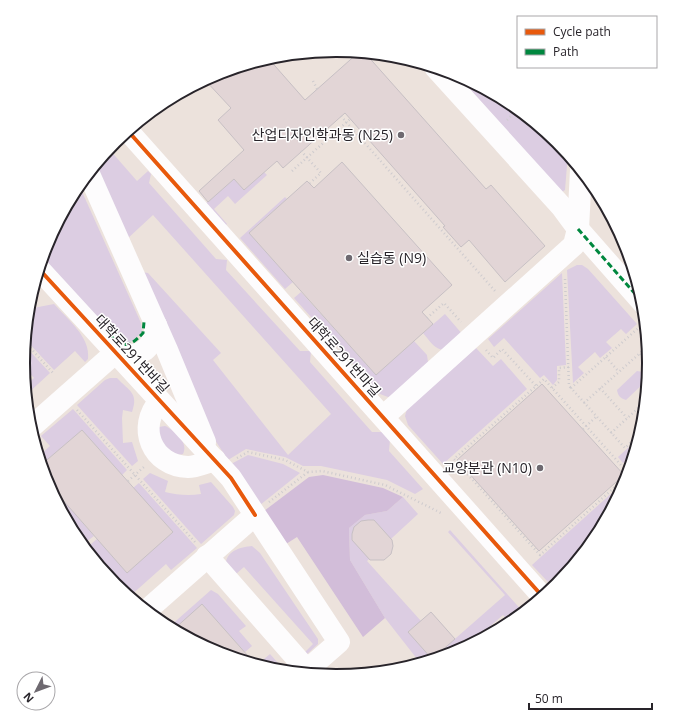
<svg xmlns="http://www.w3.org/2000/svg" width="673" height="727" font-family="'Open Sans','Noto Sans KR',sans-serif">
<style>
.education{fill:#ece2dc}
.green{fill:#dccde2}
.forest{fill:#d2bdd9}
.building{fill:#e2d5d6;stroke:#c7c0c4}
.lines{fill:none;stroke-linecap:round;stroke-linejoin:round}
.path{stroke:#cecbce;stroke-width:2.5;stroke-dasharray:1 3;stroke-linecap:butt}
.minor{stroke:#fdfcfd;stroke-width:22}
.quiet{stroke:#00873e;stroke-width:3;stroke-dasharray:6 3;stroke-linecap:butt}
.cycleway-casing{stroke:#fff;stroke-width:6}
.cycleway{stroke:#e8590c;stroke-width:4}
.poi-dot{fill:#6e6970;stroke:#fff;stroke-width:1.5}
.labels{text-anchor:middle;stroke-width:3;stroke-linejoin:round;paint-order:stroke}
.poi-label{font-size:14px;fill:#28242a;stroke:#fff;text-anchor:end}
.street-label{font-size:14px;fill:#28242a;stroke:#fff}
.rim{fill:none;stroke:#28242a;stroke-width:2}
</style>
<rect width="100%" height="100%" fill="#efe8f2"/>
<!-- education -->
<circle class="education" cx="336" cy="364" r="312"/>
<!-- green -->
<g class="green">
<path d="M 456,74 C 496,92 539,118 568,153 L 565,190 L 562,192 Z"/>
<polygon points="109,149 137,181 148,171 151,174 149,183 216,259 227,260 226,270 300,351 311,351 310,362 372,432 383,432 390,440 389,451 423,489 415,494 387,480 321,466 303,466 285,457 246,449 228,460 215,440 142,272 148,273 221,353 213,360 288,455 331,414 153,215 126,240 95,166"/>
<polygon points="264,172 267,175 235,204 228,196 214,209 227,224 224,227 204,205 234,179 244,190"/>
<polygon points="79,185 141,323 142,332 134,340 126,344 116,340 42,259 47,243"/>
<polygon points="285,197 287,199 249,233 293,282 285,289 240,238"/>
<polygon points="577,265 582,265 588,269 637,324 626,334 621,329 606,342 612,348 600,358 595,352 578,367 584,373 573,383 567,270"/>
<polygon points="562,273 566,365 557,366 557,380 553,385 544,375 540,378 504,338 494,347 488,339"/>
<polygon points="301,292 376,375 414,341 427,355 428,362 395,396 388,397 380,394 294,298"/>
<path d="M 54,304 C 67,319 91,337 88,359 L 85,362 L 75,351 L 54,370 L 25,339 L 28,309 Z"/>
<path d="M 445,314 L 463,335 L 444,350 C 435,350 429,340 423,333 Z"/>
<polygon points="25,346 50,373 26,395 25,386 34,378 23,366"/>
<polygon points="476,348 493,366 501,359 527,389 443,464 408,425 405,416 407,409"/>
<path d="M 637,371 L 643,372 L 646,376 L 646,381 L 626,400 C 620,398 618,396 617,390 Z"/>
<path d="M 110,378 L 117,378 C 129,391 139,393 132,412 L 123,410 L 122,418 L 123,443 L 132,442 L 138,461 L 132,466 L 77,405 L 105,380 Z"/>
<polygon points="73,409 127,470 122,475 82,430 41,465 39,456 50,446 41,436"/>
<path d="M 165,426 C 175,430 189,443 183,454 C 172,457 166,447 159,440 L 159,427 Z"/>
<polygon points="640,437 634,457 623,463 618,457"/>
<polygon points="248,455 283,464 300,473 260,505 231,464"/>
<path d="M 150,473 L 168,481 L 165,492 C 177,495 189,496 201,494 L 199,485 L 211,482 L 233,507 L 235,511 L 234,515 L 201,544 L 143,479 Z"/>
<polygon points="47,482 94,536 82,545 76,537"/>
<polygon points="139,483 197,548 171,570 166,564 129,597 115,585 85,549 97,539 127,573 173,532 133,488"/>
<polygon points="614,491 619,497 597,537 548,582 532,565"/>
<polygon points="403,497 418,514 367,561 421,621 408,632 432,659 505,595 448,532 450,530 524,613 511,624 503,615 471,643 472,645 456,653 421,664 385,618 350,560 349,528 365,515 387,511"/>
<path d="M 252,546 L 260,553 L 318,639 L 318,644 L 306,655 L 304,653 L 313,644 L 244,567 L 236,574 L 226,562 C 228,550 242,547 252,546 Z"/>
<polygon points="211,590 218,594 246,626 239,631 252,646 245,652 202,605 173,630 169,627"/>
<polygon points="270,654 286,672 257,665"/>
</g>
<!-- forest -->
<polygon class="forest" points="323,475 383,488 403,497 387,511 365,515 349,528 350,560 385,618 363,637 297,537 286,544 264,511 309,477"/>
<!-- building -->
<g class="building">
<polygon points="359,52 365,53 486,189 491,185 545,246 505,282 469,240 461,247 443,227 445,226 345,113 283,168 277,161 244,190 234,179 208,202 199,191 244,150 218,120 231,108 205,80 217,74 268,58 305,100"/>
<polygon points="342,162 452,285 422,312 433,324 376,375 249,233 307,181 314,188"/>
<polygon points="542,384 624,475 539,551 457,460"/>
<polygon points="82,430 173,532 127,573 47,482 41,465"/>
<polygon points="368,520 374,520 392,540 393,546 391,554 384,560 370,560 352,540 352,534 354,527 361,521"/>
<polygon points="202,604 256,665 216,653 173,630"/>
<polygon points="431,612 455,639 432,659 408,632"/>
</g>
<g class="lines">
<!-- path -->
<g class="path">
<polyline points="313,81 317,89"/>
<polyline points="341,116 495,291"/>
<polyline points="507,120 518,109"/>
<polyline points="541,127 567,157"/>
<polyline points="301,151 321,173 310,183"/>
<polyline points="292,171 350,119"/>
<polyline points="565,279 569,386 571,388"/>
<polyline points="427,318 444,303 461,322"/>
<polyline points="25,342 53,373"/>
<polyline points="486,350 493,358 502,349 536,386"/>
<polyline points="640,354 650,365"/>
<polyline points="606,357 619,372"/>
<polyline points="552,388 559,382 559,368 569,367"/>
<polyline points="600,388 627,418"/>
<polyline points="584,403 648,346"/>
<polyline points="77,410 195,542"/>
<polyline points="583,429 596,417"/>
<polyline points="642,432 625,448 571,388 644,323"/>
<polyline points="611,433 646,401"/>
<polyline points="237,458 248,452 285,460 308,472 322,471 385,485 441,513"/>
<polyline points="624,468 632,463"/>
<polyline points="629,474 540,555 454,459 544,379 629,474"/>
<polyline points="128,481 145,466"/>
<polyline points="618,484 623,489"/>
<polyline points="269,502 308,472"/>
<polyline points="553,582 583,555"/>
</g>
<!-- minor -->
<g class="minor">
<polyline points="435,67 561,206 578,229 644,304"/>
<polyline points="128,131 543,597"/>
<polyline points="89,174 167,350 205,442"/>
<polyline points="39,269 231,478 339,642 307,670 207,556"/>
<path d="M 118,356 C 142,357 153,349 156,325"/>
<path d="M 160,401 C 136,427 152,466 188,467 C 196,467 207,462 215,460"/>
<polyline points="383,417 574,245 578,229 581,170"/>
<polyline points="30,428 115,353"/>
<polyline points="146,611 255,515"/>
</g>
<!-- quiet -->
<g class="quiet">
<polyline points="578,229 644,304"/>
<path d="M 110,335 C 123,350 131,346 143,333 L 144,322"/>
</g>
<defs>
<g id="cycleway">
<polyline points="128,131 543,597"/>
<polyline points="39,269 231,478 255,515"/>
</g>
</defs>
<!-- cycleway casing -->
<use href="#cycleway" class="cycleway-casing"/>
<!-- cycleway -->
<use href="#cycleway" class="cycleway"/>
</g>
<!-- markers -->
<g class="poi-dot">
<circle cx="401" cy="135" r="4"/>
<circle cx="349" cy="258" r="4"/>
<circle cx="540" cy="468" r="4"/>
</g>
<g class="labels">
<!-- poi labels -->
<g class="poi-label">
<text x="393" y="140">산업디자인학과동 (N25)</text>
<text x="357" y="263" text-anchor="start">실습동 (N9)</text>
<text x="532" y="473">교양분관 (N10)</text>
</g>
<!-- street labels -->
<g class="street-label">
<text transform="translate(132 354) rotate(47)" y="5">대학로291번바길</text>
<text transform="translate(344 357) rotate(48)" y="5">대학로291번마길</text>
</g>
</g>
<!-- crop -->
<path d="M0 0H673V727H0ZM30 363a306 306 0 1 1 612 0a306 306 0 1 1-612 0Z" fill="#fff" fill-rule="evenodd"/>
<path class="rim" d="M30 363a306 306 0 1 1 612 0a306 306 0 1 1-612 0Z"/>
<!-- legend -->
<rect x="517" y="16" width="140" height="52" fill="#ffffff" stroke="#a9a7aa"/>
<rect x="525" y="29" width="20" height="6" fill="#e8590c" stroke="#a9a7aa"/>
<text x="553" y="36" font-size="12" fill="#28242a">Cycle path</text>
<rect x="525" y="49" width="20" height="6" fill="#00873e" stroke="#a9a7aa"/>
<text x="553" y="56" font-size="12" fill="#28242a">Path</text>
<!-- north arrow -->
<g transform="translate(36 691) rotate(228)"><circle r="19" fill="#ffffff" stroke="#a9a7aa"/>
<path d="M0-3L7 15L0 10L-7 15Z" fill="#6e6970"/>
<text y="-6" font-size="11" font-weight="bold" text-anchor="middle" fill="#28242a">N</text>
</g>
<!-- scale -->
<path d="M529 703v6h123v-6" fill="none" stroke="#28242a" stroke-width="2"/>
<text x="535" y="703" font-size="12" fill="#28242a" stroke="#ffffff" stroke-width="3" paint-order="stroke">50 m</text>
</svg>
